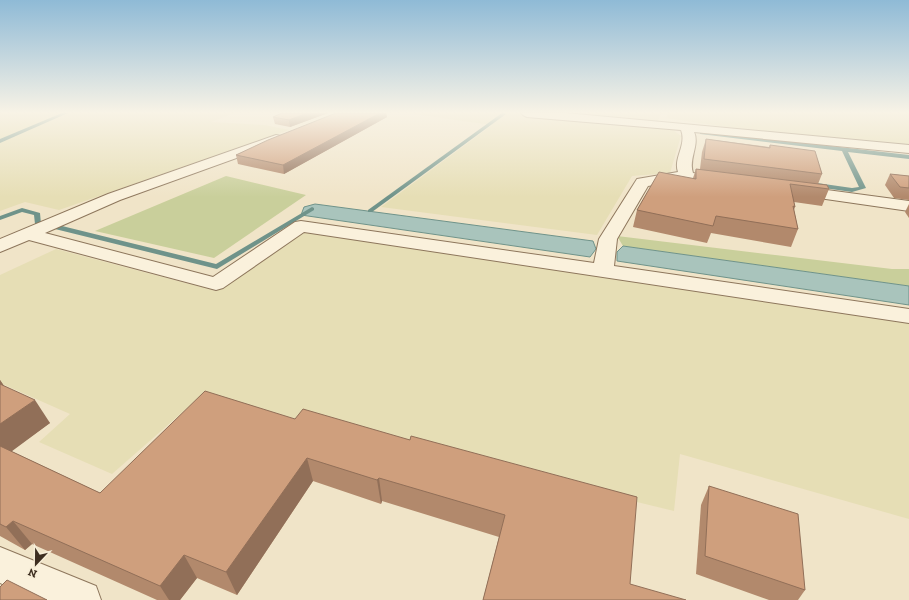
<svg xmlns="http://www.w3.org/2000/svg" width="909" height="600" font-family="'Zilla Slab',serif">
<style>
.farmland{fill:#e6deb5}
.green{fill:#c9cf9b}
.water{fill:#a9c4bc;stroke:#6f938a}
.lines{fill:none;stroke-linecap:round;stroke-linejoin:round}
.stream{fill:#6f938a;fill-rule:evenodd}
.minor-casing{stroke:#8d765c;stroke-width:2}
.minor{fill:#faf1dc;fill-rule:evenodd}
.wall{fill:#b2896c}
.shaded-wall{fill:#916f58}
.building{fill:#cf9f7d;stroke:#916f58}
</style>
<rect width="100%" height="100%" fill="#f0e4c8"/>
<!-- farmland -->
<g class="farmland">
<polygon points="0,113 234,113 211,122 265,125 289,130 59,210 25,202 0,211"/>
<polygon points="406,113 909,113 909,149 726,127 666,118 668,114 661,114 655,127 673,130 681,136 670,173 632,176 597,235 381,207 492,125"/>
<polygon points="302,231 909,321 909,519 680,454 674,511 201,396 112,474 39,442 70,414 0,383 0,275 56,249 216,291"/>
</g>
<!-- green -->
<g class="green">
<polygon points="226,176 306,195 214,258 95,231"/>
<polygon points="617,236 892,269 909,269 909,286 623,246"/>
</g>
<!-- water -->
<g class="water">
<polygon points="315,204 593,241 596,249 590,257 301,215 304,207"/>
<polygon points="623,246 909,286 909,305 617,261 617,252"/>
</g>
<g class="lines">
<!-- stream -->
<g class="stream">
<polygon points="62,113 68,113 0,143 0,139"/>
<polygon points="502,113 506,114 372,212 368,212 368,210"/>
<polygon points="702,131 909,155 909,159 848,152 866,188 852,192 817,187 814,185 817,183 852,188 859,187 842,151 700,134 700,132"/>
<polygon points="312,207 314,208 314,210 217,269 55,229 54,227 58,225 216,264"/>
<polygon points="22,208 40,213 41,224 35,224 34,215 22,212 0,220 0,216"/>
</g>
<defs>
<g id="minor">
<path d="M 521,113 L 565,113 L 909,145 L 909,153 L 694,132 C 700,145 688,159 693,173 L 728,178 L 731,181 L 728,184 L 723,186 L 672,182 L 648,186 L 617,239 L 614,266 L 909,309 L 909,323 L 304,232 L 223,288 L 216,290 L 29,240 L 0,252 L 0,239 L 108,194 L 276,135 L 281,136 L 283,139 L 281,142 L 120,200 L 45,233 L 213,277 L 295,222 L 301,221 L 594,263 L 599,239 L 637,179 L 678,172 C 673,158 687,145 681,130 L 527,117 L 523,115 Z"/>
<polygon points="797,186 909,201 909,211 791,194 789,191 791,188"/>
<polygon points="0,547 96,586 101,600 38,600 0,583"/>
</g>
</defs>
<!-- minor casing -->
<use href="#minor" class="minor-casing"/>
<!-- minor -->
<use href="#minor" class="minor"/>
</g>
<!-- wall -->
<g class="wall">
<polygon points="282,113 328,113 290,127 275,124 273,117"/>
<polygon points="336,113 386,113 387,117 284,174 238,164 236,155"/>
<polygon points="706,139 769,147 770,145 822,174 818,184 829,189 822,206 794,202 795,207 794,210 798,229 791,247 711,233 707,243 633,227 637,210 693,178 696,169 700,169 702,152"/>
<polygon points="890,174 909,176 909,200 894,198 885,185"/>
<polygon points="909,204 909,218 905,212"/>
<polygon points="0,380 4,386 50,423 11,451 100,493 295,419 410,440 637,497 483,600 499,537 382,501 381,504 313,481 237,595 197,578 180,600 157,600 32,544 25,550 0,536"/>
<polygon points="709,486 805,590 798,600 769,600 696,574 701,505"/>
</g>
<!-- shaded-wall -->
<g class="shaded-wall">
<polygon points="307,113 328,113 290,127 289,120"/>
<polygon points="380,113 386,113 387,117 284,174 283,165"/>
<polygon points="0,380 13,399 0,393"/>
<polygon points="35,400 50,423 0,460 0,424"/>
<polygon points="307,458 313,481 237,595 226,572"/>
<polygon points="379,478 382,501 381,504 377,480"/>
<polygon points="13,521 32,544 25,550 6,527"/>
<polygon points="184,555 197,578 180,600 169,600 160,586"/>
</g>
<!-- building -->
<g class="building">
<polygon points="282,113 307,113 289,120 273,117"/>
<polygon points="336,113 380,113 283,165 236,155 268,140"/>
<polygon points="706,139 770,148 770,145 815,151 822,174 704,159"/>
<polygon points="696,169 827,185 829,189 790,184 795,207 793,206 798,229 716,216 713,226 637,210 659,172 696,179"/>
<polygon points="890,174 909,176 909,188 900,187"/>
<polygon points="0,384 35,400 0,424"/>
<polygon points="205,391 295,419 303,409 410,440 411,436 637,497 630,584 686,600 483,600 505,515 379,478 377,480 307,458 226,572 184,555 160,586 13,521 6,527 0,524 0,446 100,493"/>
<polygon points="709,486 798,514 805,590 705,556"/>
<polygon points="7,580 47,600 0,600 0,587"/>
</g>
<!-- sky -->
<linearGradient id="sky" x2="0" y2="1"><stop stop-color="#8fbad6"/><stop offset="0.57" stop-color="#f8f3e6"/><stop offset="1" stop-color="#f8f3e6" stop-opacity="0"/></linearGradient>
<rect width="909" height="197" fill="url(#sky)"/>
<!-- north arrow -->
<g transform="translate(36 564) rotate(202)" stroke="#f7eed8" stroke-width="3" paint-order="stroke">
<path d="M0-3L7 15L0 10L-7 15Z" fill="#3d2e20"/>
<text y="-6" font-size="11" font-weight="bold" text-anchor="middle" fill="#3d2e20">N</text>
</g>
</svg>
